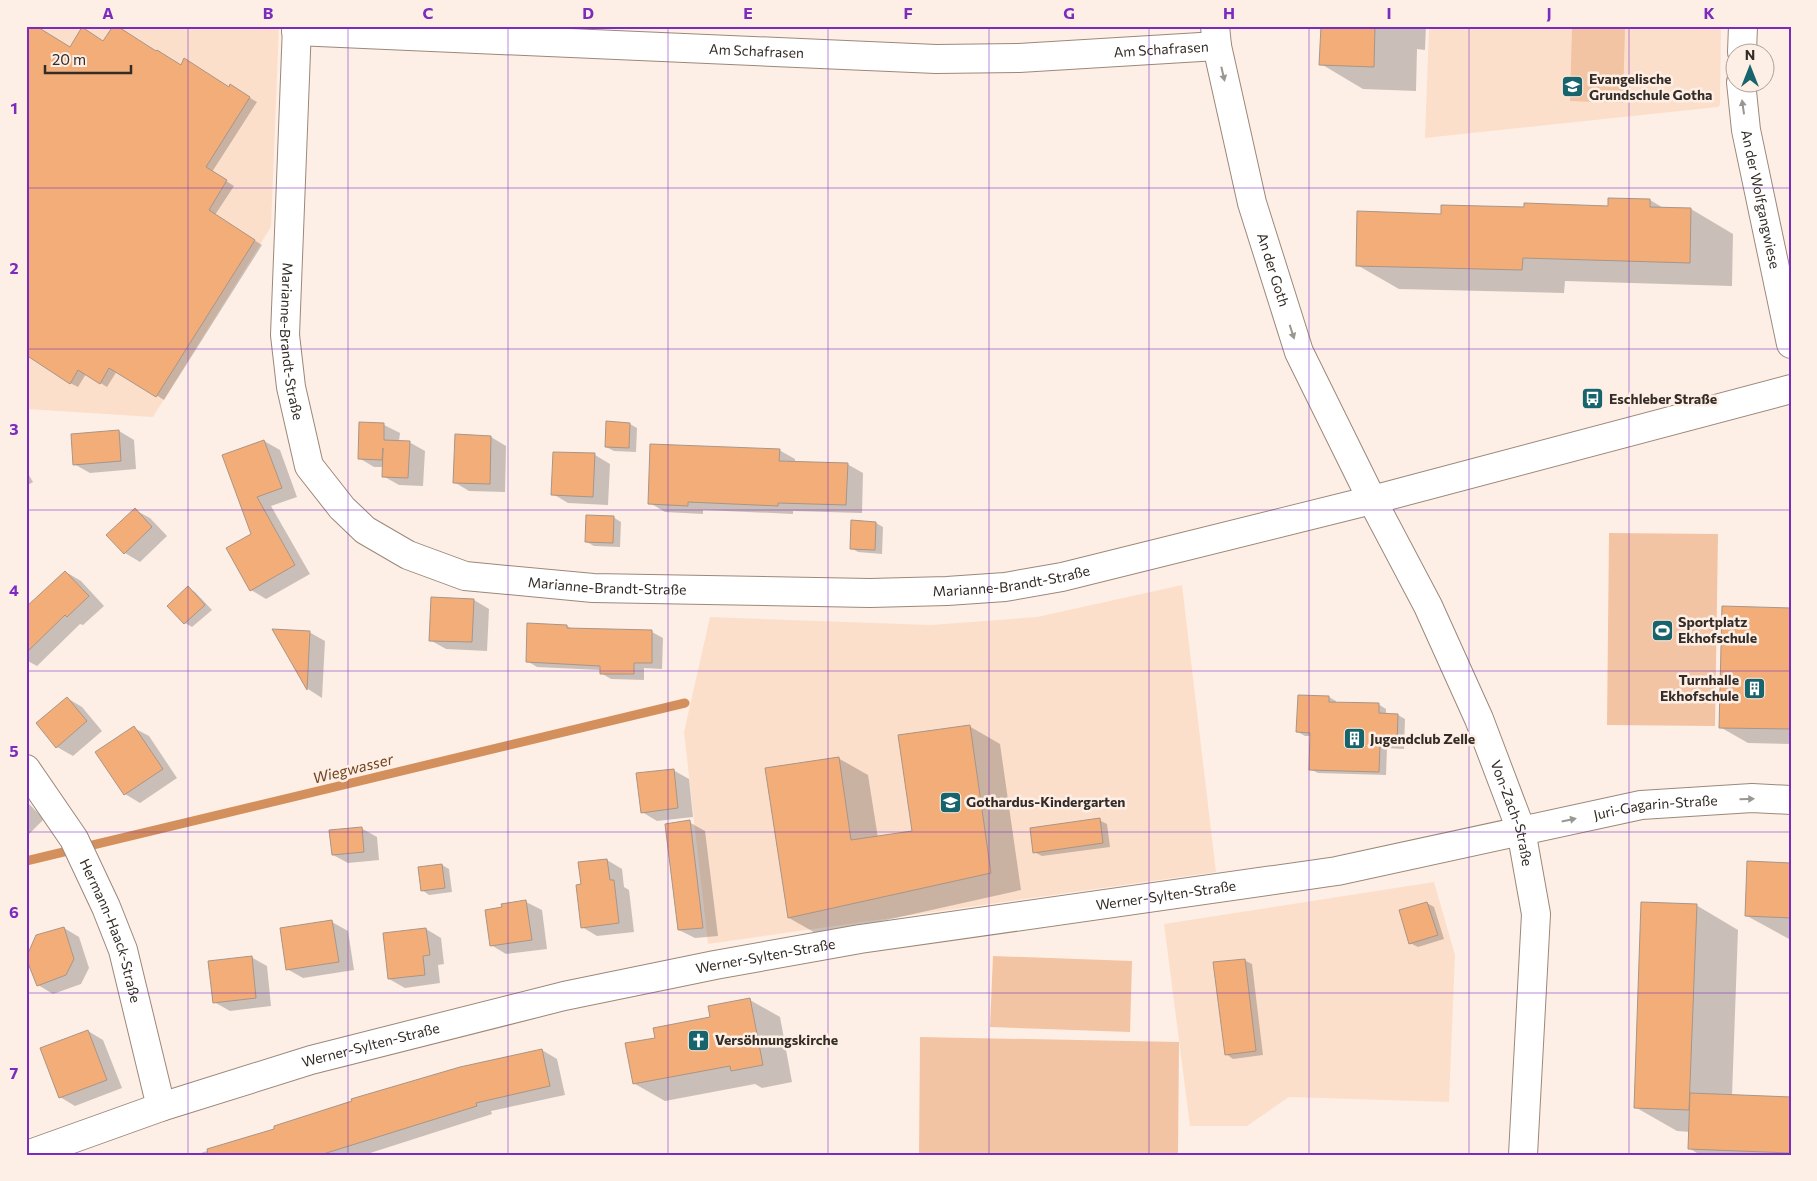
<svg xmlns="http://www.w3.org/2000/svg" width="1817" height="1181" font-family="Commissioner,sans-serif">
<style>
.built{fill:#fcdfcb}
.green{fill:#f2c4a3}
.shadow{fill:#0003}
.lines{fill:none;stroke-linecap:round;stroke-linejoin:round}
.stream{stroke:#d38f5c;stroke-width:9}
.building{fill:#f3ad78;stroke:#a99587}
.minor-casing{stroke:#9c887a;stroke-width:30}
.minor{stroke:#fff;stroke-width:28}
.oneway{fill:#9a9692}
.grid{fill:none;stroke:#7b2cbf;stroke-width:1;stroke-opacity:0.55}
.labels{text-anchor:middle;stroke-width:5;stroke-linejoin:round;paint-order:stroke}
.street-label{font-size:14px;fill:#342c26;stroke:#fdefe6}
.poi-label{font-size:14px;font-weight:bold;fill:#342c26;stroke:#fdefe6;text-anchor:start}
.water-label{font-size:15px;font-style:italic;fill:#71431d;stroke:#fdefe6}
.neatline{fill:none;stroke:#7b2cbf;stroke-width:2}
.grid-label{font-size:16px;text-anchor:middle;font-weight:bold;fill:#7b2cbf}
</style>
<rect width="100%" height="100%" fill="#fdefe6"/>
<!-- built -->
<g class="built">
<polygon points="26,26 279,26 271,227 153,417 26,409"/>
<polygon points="1429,26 1721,26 1720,105 1718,107 1425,138"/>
<polygon points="1182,585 1216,872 708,944 684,732 710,617 931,625 1037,617"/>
<polygon points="1434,882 1455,955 1449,1102 1289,1097 1247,1126 1190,1126 1164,924"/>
</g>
<!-- green -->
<g class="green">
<polygon points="1572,27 1625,28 1623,103 1570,101"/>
<polygon points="1609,533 1718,534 1715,726 1607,725"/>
<polygon points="993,956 1132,961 1130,1032 990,1027"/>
<polygon points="920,1037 1179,1042 1178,1155 919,1155"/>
</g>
<!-- shadow -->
<g class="shadow">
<polygon points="1322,26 1426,26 1425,50 1417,49 1416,91 1363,89 1321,64"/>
<polygon points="104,42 156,53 229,88 231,86 257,102 212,172 234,186 215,215 262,245 164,400 117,371 107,387 86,374 78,387 70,383 70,48"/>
<polygon points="1650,200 1665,209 1691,209 1733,234 1732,286 1565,281 1564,293 1399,289 1357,265 1442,215 1609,208"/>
<polygon points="360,423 384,425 400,433 399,441 409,442 425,451 423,486 399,485 383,476 384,467 374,467 359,458"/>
<polygon points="607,423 630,424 637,428 636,452 614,451 606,447"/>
<polygon points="119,431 134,440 136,469 90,473 74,464"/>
<polygon points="456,436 491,437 506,446 505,492 469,491 454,482"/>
<polygon points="264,441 280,450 297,497 271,506 310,574 266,599 251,590 253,534 224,456"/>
<polygon points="779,450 795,459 795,462 847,464 863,473 862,513 793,511 793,514 703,510 703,514 665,512 650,503"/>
<polygon points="554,453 595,455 610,464 608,505 568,503 553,494"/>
<polygon points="26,470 33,482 26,486"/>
<polygon points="135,510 150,518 167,536 140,562 125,553"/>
<polygon points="613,517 621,522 620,547 594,546 587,542"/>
<polygon points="852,522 876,523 883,527 882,554 858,552 851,548"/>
<polygon points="66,572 81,581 104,606 83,625 80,624 37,666 26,660 26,608"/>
<polygon points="188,588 195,592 212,610 192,627 185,623"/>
<polygon points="474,600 489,609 487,651 446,649 430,640"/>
<polygon points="1791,609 1791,744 1748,743 1720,727"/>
<polygon points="567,626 572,629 652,632 663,638 662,669 644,668 644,680 611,679 601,673 601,670 537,667 527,661"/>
<polygon points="274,631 309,632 325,641 322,698 308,689"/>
<polygon points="1329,697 1336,701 1336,703 1378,704 1386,709 1386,715 1398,715 1405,719 1404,749 1387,748 1386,775 1318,773 1310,769 1311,736 1305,736 1298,732"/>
<polygon points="67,698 82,707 102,731 73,756 57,747"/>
<polygon points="969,726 1000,744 1021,890 819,935 789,918 838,758 868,775 878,838 913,832"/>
<polygon points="134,728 149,736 177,778 140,803 125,794"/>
<polygon points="673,770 689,779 693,817 657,821 642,812"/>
<polygon points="26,801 44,819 26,837"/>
<polygon points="1099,820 1107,824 1110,847 1042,856 1034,852"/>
<polygon points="689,822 705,831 718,936 695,938 679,930"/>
<polygon points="361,828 377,837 379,860 348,863 333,855"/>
<polygon points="607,860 622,869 624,887 629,890 634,932 597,936 582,927 582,886"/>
<polygon points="1791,864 1791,940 1747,916"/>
<polygon points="442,865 449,869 452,892 429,895 422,890"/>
<polygon points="526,902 542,910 547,949 506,954 491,945 503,908"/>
<polygon points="1427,903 1434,907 1444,939 1418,947 1410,943"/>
<polygon points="1696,905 1738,930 1732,1096 1791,1098 1791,1155 1700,1155 1689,1148 1690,1132 1677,1131 1635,1107"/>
<polygon points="332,922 348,931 354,970 303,978 287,969"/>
<polygon points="64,928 79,937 89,968 81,984 53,994 38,985"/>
<polygon points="426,929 441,938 444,964 438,965 440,983 405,988 389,979"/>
<polygon points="251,957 267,966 271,1006 230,1011 214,1002"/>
<polygon points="1244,960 1252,964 1263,1055 1233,1059 1226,1054"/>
<polygon points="750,1000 780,1017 792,1082 762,1088 755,1084 665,1101 635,1084 657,1038 711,1018"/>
<polygon points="88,1031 103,1040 122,1088 75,1106 60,1097"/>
<polygon points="542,1050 557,1059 565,1095 491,1111 492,1114 364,1155 194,1155"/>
</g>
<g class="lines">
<!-- stream -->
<polyline class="stream" points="26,861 685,703"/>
</g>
<!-- building -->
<g class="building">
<polygon points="26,26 36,26 70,47 82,27 103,41 113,26 117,26 156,51 157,50 181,65 184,58 229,87 230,84 250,97 206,167 227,180 209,210 255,240 156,397 109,368 100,384 78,370 70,384 26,355"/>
<polygon points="1321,26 1375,26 1374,67 1319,65"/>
<polygon points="1608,198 1650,199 1650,207 1691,208 1690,263 1523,258 1522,270 1356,266 1357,211 1441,214 1441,205 1524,207 1524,203 1608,206"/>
<polygon points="606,421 630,423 629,448 605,447"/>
<polygon points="359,422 384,423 384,440 410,441 408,478 382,477 383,448 382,460 358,459"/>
<polygon points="119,430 121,461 73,465 71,434"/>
<polygon points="455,434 491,436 490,484 453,483"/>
<polygon points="264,440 282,488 257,497 295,565 250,591 226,548 251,534 222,455"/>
<polygon points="650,444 780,449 779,461 848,463 846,505 778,503 778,506 688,502 688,506 648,504"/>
<polygon points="553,452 595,453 593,497 551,495"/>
<polygon points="135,508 152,527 124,554 106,535"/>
<polygon points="586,515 614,516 613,543 585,542"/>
<polygon points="851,520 876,522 875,550 850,549"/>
<polygon points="65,571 89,596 67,617 65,615 26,653 26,607"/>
<polygon points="188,586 205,605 184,624 167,606"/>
<polygon points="431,597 474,599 472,642 429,641"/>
<polygon points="1722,606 1791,608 1791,729 1719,728"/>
<polygon points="527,623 567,625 567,628 652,630 652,663 634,663 634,674 600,674 600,666 526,662"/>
<polygon points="272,629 310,631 307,690"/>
<polygon points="1298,695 1329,696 1329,702 1379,703 1379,713 1398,714 1397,745 1380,745 1379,772 1309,770 1310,733 1296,732"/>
<polygon points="67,697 87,721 56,748 36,723"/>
<polygon points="970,725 991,873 788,918 765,768 839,757 851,840 912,831 898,735"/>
<polygon points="134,726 163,769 124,795 95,752"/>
<polygon points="674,769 678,808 641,813 636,773"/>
<polygon points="1100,818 1103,843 1033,853 1030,828"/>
<polygon points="690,820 703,928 678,930 665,824"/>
<polygon points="362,827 364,852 332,855 329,830"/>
<polygon points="607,859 610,880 614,880 619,923 581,928 576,885 581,884 578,862"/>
<polygon points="1747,861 1791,863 1791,918 1745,916"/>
<polygon points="442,864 445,888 421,891 418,867"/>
<polygon points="526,900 532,940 490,946 485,910 502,907 501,904"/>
<polygon points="1427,902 1438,935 1409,944 1399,910"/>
<polygon points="1641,902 1697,904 1689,1110 1634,1108"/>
<polygon points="332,920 339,962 286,970 280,928"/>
<polygon points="64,927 74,959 66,975 37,986 26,958 36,935"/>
<polygon points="426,928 430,955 423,956 425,975 388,979 383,933"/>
<polygon points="252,956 256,998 213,1003 208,961"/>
<polygon points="1245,959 1256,1051 1225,1055 1213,962"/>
<polygon points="750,998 763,1065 731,1071 730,1066 633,1084 625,1043 655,1038 653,1028 710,1017 708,1006"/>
<polygon points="88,1030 107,1080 59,1098 40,1048"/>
<polygon points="542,1049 550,1086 476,1103 477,1106 320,1155 208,1155 207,1149 274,1129 274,1126 352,1101 351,1099 460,1067"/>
<polygon points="1690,1093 1791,1097 1791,1153 1688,1149"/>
</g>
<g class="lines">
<defs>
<g id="minor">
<path id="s1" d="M 297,26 L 285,335 L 291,387 L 309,466 L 342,508 L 365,530 L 408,555 L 465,576 L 593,588 L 870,593 L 947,591 L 1005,587 L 1062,577 L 1372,500 L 1791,389"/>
<path id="s2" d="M 1215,26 L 1217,46 L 1252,203 L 1299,352 L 1372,500 L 1428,606 L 1479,719 L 1521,830 L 1536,914 L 1523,1155"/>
<path id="s3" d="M 296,31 L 936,59 L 1019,58 L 1217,46"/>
<polyline points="1742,52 1743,26"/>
<path id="s4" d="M 1741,82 L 1746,130 L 1791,344"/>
<path id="s5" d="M 26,769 L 74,839 L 106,907 L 123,950 L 161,1107"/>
<path id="s6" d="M 27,1155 L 161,1107 L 311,1060 L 564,996 L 715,965 L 860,939 L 1337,871 L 1641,805 L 1752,798 L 1791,800"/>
</g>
</defs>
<!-- minor casing -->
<use href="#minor" class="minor-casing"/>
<!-- minor -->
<use href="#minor" class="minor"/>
</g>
<!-- one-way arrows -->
<defs><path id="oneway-solid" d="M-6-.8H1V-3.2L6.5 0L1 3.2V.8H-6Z" transform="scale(1.25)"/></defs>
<g class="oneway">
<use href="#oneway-solid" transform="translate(1223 74) rotate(77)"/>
<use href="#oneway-solid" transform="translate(1743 107) rotate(-98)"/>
<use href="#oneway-solid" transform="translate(1292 332) rotate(72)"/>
<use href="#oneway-solid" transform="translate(1747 799) rotate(-1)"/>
<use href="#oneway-solid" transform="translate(1569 820) rotate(-12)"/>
</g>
<!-- grid -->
<path class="grid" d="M 188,26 L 188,1155M 348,26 L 348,1155M 508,26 L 508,1155M 668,26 L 668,1155M 828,26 L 828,1155M 989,26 L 989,1155M 1149,26 L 1149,1155M 1309,26 L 1309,1155M 1469,26 L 1469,1155M 1629,26 L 1629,1155M 26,188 L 1791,188M 26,349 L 1791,349M 26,510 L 1791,510M 26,671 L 1791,671M 26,832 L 1791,832M 26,993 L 1791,993"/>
<!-- icons -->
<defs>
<symbol id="school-square" viewBox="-11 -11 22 22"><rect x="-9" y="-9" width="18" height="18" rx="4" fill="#17646d" stroke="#fdefe6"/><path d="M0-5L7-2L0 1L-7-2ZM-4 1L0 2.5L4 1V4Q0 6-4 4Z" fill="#fff"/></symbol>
<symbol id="bus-square" viewBox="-11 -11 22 22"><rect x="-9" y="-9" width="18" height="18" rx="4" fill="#17646d" stroke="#fdefe6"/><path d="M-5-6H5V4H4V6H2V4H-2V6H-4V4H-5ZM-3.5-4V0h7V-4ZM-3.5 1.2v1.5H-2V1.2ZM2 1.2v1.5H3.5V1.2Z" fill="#fff"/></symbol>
<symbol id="stadium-square" viewBox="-11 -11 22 22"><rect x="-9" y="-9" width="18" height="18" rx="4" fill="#17646d" stroke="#fdefe6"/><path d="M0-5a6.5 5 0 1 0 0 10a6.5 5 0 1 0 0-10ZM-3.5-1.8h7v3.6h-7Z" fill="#fff"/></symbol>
<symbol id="building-square" viewBox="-11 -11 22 22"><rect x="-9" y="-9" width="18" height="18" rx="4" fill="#17646d" stroke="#fdefe6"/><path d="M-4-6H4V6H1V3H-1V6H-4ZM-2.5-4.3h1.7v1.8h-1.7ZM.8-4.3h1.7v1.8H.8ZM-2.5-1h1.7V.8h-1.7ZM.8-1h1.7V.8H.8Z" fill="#fff"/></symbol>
<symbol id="church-square" viewBox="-11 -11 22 22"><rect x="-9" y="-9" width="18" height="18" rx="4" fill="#17646d" stroke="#fdefe6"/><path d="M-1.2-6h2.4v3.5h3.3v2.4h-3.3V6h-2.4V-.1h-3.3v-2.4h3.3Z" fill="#fff"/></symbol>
</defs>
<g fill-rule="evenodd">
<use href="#school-square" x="1560" y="74" width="25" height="25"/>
<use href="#bus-square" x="1580" y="386" width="25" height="25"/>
<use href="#stadium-square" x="1650" y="618" width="25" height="25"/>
<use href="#building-square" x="1742" y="676" width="25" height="25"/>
<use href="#building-square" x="1342" y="726" width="25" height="25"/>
<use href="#school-square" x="938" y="790" width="25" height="25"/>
<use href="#church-square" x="686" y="1028" width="25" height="25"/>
</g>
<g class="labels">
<!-- street labels -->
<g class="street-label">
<text dy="5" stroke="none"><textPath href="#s3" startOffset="866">Am Schafrasen</textPath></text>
<text dy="5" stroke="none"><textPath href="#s3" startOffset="461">Am Schafrasen</textPath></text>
<text dy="5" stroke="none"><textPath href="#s4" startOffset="119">An der Wolfgangwiese</textPath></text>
<text dy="5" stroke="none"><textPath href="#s2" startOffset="251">An der Goth</textPath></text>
<text dy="5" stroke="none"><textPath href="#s1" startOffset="316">Marianne-Brandt-Straße</textPath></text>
<text dy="5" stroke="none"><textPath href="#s1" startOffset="1186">Marianne-Brandt-Straße</textPath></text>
<text dy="5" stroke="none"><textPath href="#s1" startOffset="781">Marianne-Brandt-Straße</textPath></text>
<text dy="5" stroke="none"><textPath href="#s6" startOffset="1669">Juri-Gagarin-Straße</textPath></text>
<text dy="5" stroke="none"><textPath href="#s2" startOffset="846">Von-Zach-Straße</textPath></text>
<text dy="5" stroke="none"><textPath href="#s6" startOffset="1171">Werner-Sylten-Straße</textPath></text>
<text dy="5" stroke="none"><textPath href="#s5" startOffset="184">Hermann-Haack-Straße</textPath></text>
<text dy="5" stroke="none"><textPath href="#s6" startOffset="766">Werner-Sylten-Straße</textPath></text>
<text dy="5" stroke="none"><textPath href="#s6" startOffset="361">Werner-Sylten-Straße</textPath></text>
</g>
<!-- poi labels -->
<g class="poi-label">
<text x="1589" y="84">Evangelische<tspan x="1589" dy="16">Grundschule Gotha</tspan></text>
<text x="1609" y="404">Eschleber Straße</text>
<text x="1678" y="627">Sportplatz<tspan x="1678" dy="16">Ekhofschule</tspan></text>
<text x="1739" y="685" text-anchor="end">Turnhalle<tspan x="1739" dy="16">Ekhofschule</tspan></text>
<text x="1370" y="744">Jugendclub Zelle</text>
<text x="966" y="807">Gothardus-Kindergarten</text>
<text x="715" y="1045">Versöhnungskirche</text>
</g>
<!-- water labels -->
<g class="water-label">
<text transform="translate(353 769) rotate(-14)" y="5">Wiegwasser</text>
</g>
</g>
<!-- border -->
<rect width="1817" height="1181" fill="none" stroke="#fdefe6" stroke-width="55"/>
<!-- north arrow -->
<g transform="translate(1750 68)"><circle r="24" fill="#fdefe6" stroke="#ada199"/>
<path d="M0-4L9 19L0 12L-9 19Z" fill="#17646d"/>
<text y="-8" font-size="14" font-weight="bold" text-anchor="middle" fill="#342c26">N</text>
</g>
<!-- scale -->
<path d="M45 65v8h86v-8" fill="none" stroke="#342c26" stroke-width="2.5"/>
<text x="52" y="65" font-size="15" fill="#342c26" stroke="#fdefe6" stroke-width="4" paint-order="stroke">20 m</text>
<rect x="28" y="28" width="1762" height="1126" class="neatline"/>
<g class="grid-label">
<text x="108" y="19">A</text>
<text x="268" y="19">B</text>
<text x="428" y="19">C</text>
<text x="588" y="19">D</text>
<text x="748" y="19">E</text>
<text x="908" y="19">F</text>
<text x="1069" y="19">G</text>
<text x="1229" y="19">H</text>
<text x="1389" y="19">I</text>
<text x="1549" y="19">J</text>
<text x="1709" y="19">K</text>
<text x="14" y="114">1</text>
<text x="14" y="274">2</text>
<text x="14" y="435">3</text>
<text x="14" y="596">4</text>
<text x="14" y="757">5</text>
<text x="14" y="918">6</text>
<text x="14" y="1079">7</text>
</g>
</svg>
